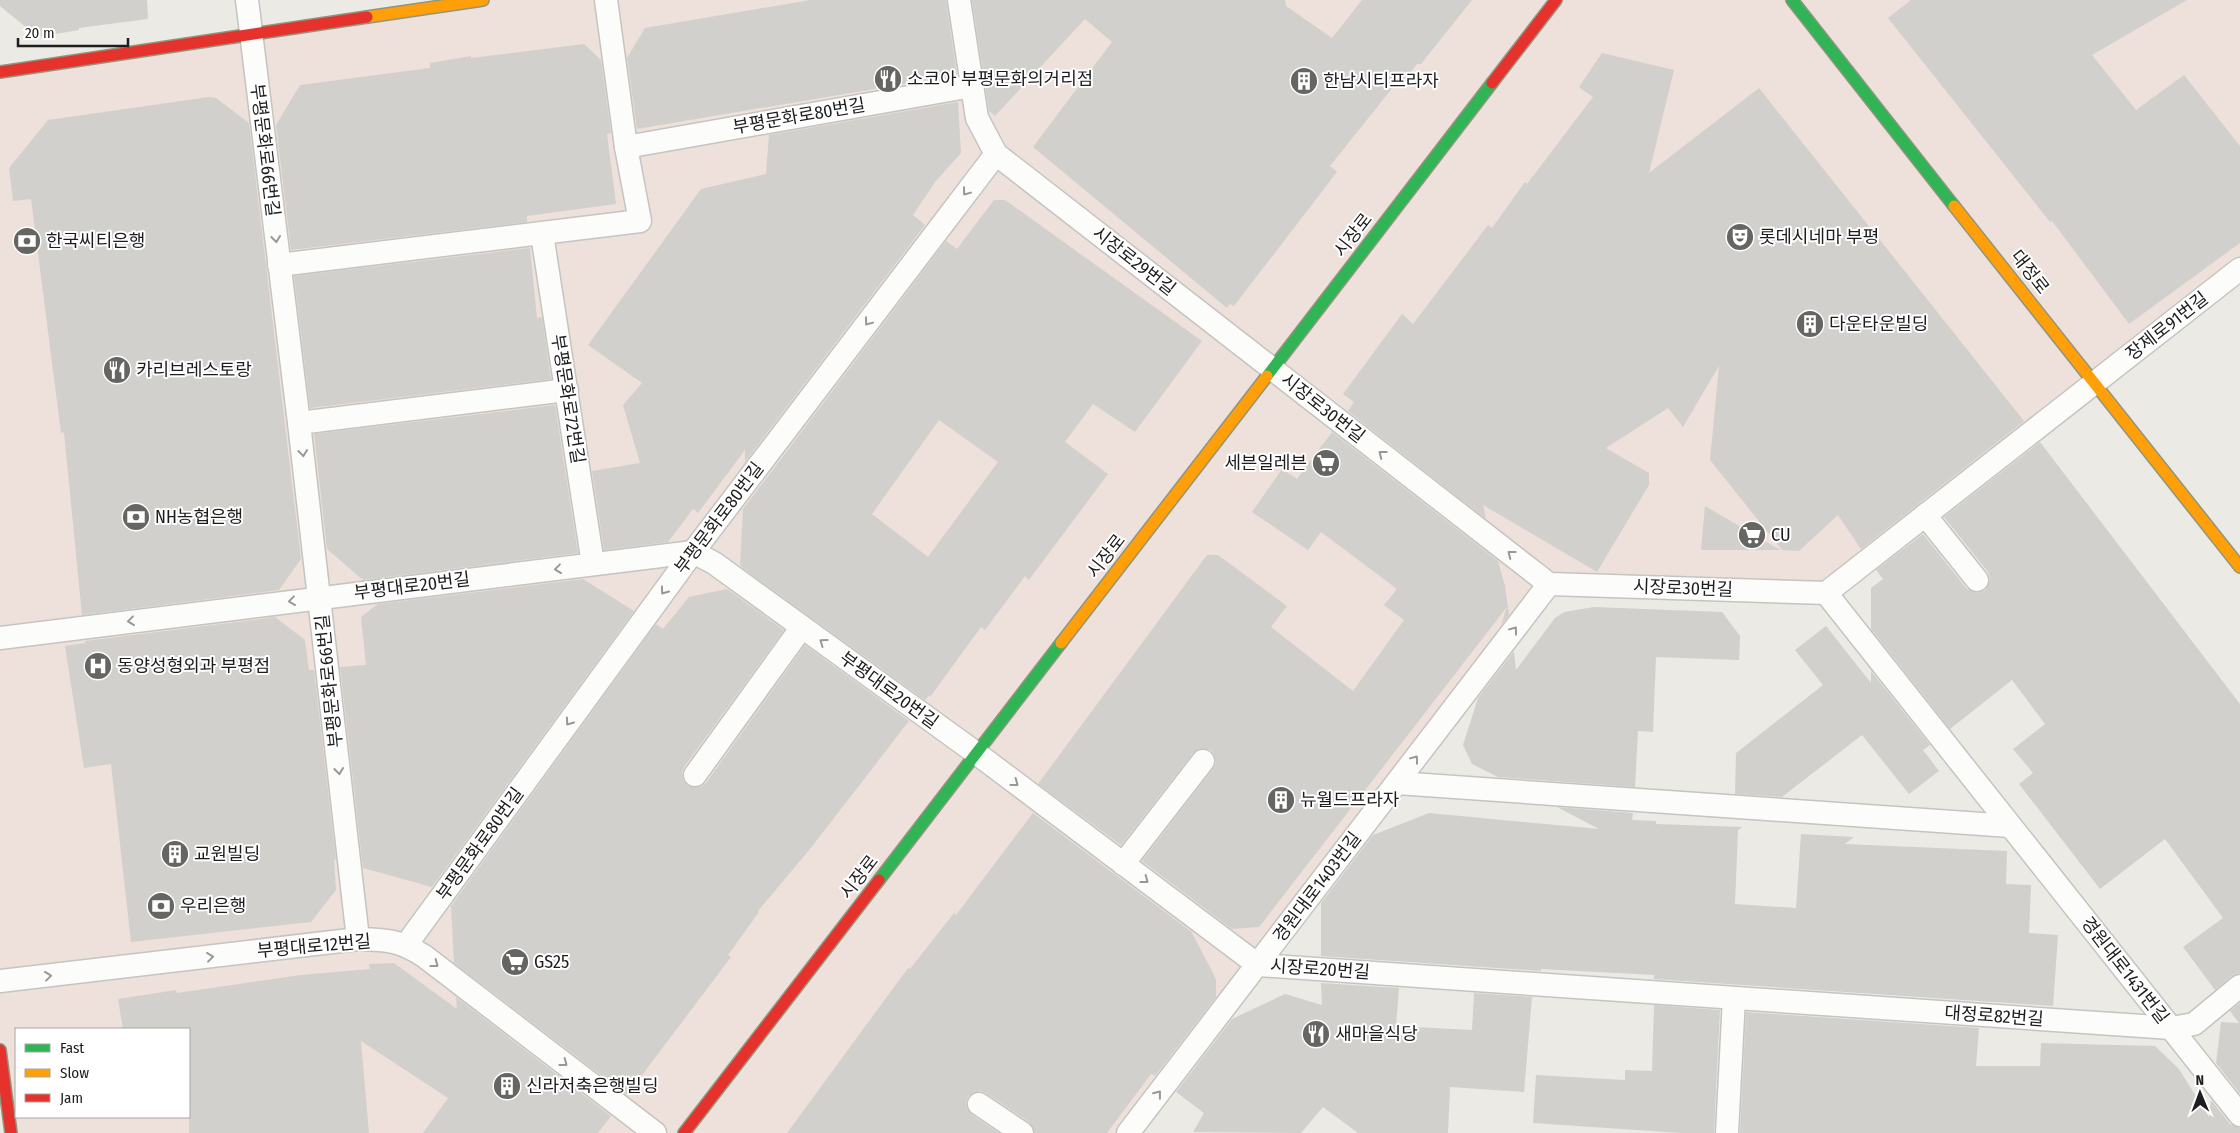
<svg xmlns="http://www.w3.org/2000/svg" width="2240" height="1133" font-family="'Fira Sans Condensed','Noto Sans KR',sans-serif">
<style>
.commercial{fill:#eee0da;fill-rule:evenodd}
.building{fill:#d2d0cc;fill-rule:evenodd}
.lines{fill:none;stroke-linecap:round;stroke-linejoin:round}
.lane-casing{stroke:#c4c4c1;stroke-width:25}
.fast-casing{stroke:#90957d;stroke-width:14}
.slow-casing{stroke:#90957d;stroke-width:14}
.jam-casing{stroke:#90957d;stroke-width:14}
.lane{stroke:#fcfcfb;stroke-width:22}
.fast{stroke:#30b455;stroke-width:11}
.slow{stroke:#ff9f0a;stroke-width:11}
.jam{stroke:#e5322d;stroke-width:11}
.oneway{stroke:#989897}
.labels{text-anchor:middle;stroke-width:4;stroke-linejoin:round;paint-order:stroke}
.poi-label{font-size:18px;fill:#1d1d1d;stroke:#fff;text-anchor:start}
.street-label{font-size:18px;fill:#1d1d1d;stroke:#fff}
</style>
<rect width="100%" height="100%" fill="#ebeae5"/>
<!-- commercial -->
<path class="commercial" d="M 492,0 L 2240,0 L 2240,269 L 1826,593 L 1549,584 L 1131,1133 L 11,1133 L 0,1050 L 0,72 ZM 16,1029 L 189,1029 L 189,1117 L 16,1117 Z"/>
<!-- building -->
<g class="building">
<polygon points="0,0 147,0 148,19 79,28 79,30 38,37 0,6"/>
<polygon points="810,0 946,0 957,75 637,129 627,58 645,28"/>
<polygon points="972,0 1285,0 1286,6 1332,38 1362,0 1472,0 1421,64 1417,64 1398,89 1394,86 1330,166 1337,172 1234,306 1230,304 1227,308 1033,147 1112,42 1085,19 995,116 989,111"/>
<polygon points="1911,0 2187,0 2092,55 2136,110 2184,75 2240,146 2240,243 2129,324 2052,221 2050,222 1888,18"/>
<polygon points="584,44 601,60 611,133 607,134 616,204 527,216 527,222 291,250 276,125 300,85 430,68 430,63 471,56 471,58"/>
<polygon points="1602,53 1674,70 1649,173 1759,88 2024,421 1861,549 1838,515 1799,551 1782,550 1710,460 1719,366 1683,427 1668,408 1606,448 1649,473 1649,485 1597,572 1483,505 1486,519 1348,411 1354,402 1343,394 1402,314 1413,324 1488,225 1492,228 1525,182 1527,184 1593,97 1579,87"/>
<polygon points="209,97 216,98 249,123 301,559 279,590 82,615 64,432 61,433 31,199 13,201 9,168 48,120"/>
<polygon points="958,102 961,153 935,182 913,215 925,225 745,462 745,450 698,513 693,509 668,542 604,550 592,471 640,463 623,405 642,383 588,345 701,189 766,174 769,135"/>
<path d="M 994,200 L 1005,200 L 1202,341 L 1135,432 L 1093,404 L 1065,442 L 1108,474 L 1029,580 L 1025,576 L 985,630 L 981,627 L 930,697 L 929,695 L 925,700 L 740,566 L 743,509 L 946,241 L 957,249 ZM 939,420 L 998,462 L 928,557 L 872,514 Z"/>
<polygon points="530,248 537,318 542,317 551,379 310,408 294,276"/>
<polygon points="555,405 578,553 363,580 327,549 314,434"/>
<polygon points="1332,432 1498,561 1505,586 1509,615 1501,625 1507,607 1259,927 1232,929 1142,861 1213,769 1216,763 1215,757 1211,750 1199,749 1193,753 1121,845 1038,784 1207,555 1218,555 1287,606 1271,627 1353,691 1404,620 1384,605 1397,589 1321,532 1308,550 1252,512 1282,469 1297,479"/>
<polygon points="2040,442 2240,704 2240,973 2232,976 2215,990 2183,947 2223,918 2165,839 2100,889 2019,784 2033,773 2013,749 2045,724 2012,680 1950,729 1871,629 1871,588 1883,579 1876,570 1923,534 1967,589 1978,593 1986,590 1990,579 1988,572 1944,517"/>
<polygon points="1705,506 1780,550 1701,550"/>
<polygon points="583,579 634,611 432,887 363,868 340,667 366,665 361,617 378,604"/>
<polygon points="727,589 784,630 684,767 682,773 683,780 688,786 700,787 706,783 805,645 909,721 810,849 758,911 759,912 728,955 731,957 627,1095 454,963 451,906 656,624 663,629 689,597"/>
<polygon points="1594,607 1722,612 1740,636 1739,660 1656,657 1653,732 1638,731 1635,787 1498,777 1472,764 1463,745 1478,698 1514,651 1516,670 1555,618 1564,612"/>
<polygon points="275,617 305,640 309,670 314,670 336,860 334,859 336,890 311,922 131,942 111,764 84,768 65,646 85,643 85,641"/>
<polygon points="1826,626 1871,683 1871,671 1930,745 1923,750 1939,771 1909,794 1862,735 1782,797 1735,794 1736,753 1823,685 1795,650"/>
<polygon points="1557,807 1633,813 1632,820 1656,821 1656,824 1743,827 1738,830 1735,904 1796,908 1801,834 1854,837 1845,844 2007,851 2006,884 2031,885 2029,933 2058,935 2053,1006 1654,979 1654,975 1541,969 1541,971 1321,956 1321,903 1373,835 1429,813 1599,829"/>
<polygon points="1033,813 1193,933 1192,933 1213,973 1216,980 1216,997 1155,1076 1151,1074 1107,1133 1035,1133 1029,1122 986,1093 979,1091 968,1096 966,1103 967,1109 972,1115 999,1133 787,1133 908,968 910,969 954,913 956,915"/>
<polygon points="394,963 457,1009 456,997 611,1116 598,1133 423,1133 448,1098 361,1041 369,1133 189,1133 189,1029 123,1029 118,999 176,990 177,993 301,975 370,969 369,964"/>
<polygon points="1321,983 1399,988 1396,1026 1472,1030 1474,993 1532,997 1524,1092 1450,1087 1448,1133 1358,1133 1323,1107 1301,1133 1193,1132 1204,1113 1176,1092 1232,1019 1285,994 1322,1005"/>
<polygon points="2240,1003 2240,1094 2216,1063 2221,1022 2239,1023 2230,1011"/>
<polygon points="1654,1005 1720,1010 1714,1133 1681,1133 1533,1123 1536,1075 1625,1080 1625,1070 1652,1071"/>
<polygon points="1746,1012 1979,1028 1976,1066 2040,1066 2041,1043 2155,1046 2179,1069 2209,1117 2211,1100 2230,1124 2240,1128 2240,1133 1740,1133"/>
</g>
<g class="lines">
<defs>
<g id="lane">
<polyline points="247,0 299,423 358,939"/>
<polyline points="959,0 977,118 996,154 1549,584 1826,593 2240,269"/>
<polyline points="626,147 972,86"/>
<polyline points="542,234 593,564"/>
<polyline points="279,265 640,221 626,147 606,0"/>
<polyline points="299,423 567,390"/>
<polyline points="1925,515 1977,580"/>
<polyline points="1826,593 2240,1115"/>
<polyline points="0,638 693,552 714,563 976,753 1258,965 2171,1028 2194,1024 2240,986"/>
<polyline points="695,775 802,627"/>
<polyline points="1397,783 2010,826"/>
<polyline points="1123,864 1203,761"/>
<polyline points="406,945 693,552 996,154"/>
<path d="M 0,981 L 358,939 C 387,940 399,940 424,956 L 655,1133"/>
<polyline points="979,1104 1022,1133"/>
<polyline points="1128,1133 1549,584"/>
<polyline points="1727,1133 1734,998"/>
</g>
<g id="fast">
<polyline points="1792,0 1954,206"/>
<polyline points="1267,376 1492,83"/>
<polyline points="879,880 1061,643"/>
</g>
<g id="slow">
<polyline points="367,17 483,0"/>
<polyline points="1954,206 2240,567"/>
<polyline points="1061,643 1267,376"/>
</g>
<g id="jam">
<polyline points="0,72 367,17"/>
<polyline points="1492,83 1556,0"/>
<polyline points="0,1050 11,1133"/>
<polyline points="684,1133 879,880"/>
</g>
</defs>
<!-- lane casing -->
<use href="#lane" class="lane-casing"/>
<!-- fast casing -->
<use href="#fast" class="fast-casing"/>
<!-- slow casing -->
<use href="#slow" class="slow-casing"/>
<!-- jam casing -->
<use href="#jam" class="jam-casing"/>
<!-- lane -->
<use href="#lane" class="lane"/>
<!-- fast -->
<use href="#fast" class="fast"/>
<!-- slow -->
<use href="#slow" class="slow"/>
<!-- jam -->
<use href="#jam" class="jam"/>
</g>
<!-- one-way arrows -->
<defs><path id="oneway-chevron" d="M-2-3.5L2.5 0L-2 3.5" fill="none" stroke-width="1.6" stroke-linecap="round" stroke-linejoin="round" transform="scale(1.25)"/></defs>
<g class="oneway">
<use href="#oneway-chevron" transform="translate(966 192) rotate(127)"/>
<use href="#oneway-chevron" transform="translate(276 239) rotate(83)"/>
<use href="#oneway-chevron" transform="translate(868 322) rotate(127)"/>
<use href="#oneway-chevron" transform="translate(303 453) rotate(83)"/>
<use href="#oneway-chevron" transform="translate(1382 454) rotate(-142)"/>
<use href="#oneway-chevron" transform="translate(1511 554) rotate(-142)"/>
<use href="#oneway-chevron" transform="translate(558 569) rotate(173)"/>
<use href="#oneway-chevron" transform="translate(664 591) rotate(126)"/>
<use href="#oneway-chevron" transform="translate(292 601) rotate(173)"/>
<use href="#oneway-chevron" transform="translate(131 621) rotate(173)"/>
<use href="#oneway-chevron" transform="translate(1514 630) rotate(-53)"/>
<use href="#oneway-chevron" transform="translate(823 642) rotate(-144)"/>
<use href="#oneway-chevron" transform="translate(569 722) rotate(126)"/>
<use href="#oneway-chevron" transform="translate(1415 759) rotate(-53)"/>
<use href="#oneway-chevron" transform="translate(339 771) rotate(84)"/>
<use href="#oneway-chevron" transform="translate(1015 783) rotate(37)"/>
<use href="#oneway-chevron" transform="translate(1145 880) rotate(37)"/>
<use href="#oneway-chevron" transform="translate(210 957) rotate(-7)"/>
<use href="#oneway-chevron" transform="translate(435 964) rotate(37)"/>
<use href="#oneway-chevron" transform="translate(48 976) rotate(-7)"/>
<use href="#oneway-chevron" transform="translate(564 1063) rotate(37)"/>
<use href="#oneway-chevron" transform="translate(1158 1094) rotate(-52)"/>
</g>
<!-- icons -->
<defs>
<symbol id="restaurant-disc" viewBox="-11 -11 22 22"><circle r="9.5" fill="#656563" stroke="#fff"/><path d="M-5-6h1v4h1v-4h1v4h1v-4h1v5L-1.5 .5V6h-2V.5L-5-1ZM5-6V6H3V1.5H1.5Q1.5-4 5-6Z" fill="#fff"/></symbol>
<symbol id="building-disc" viewBox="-11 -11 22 22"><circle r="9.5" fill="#656563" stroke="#fff"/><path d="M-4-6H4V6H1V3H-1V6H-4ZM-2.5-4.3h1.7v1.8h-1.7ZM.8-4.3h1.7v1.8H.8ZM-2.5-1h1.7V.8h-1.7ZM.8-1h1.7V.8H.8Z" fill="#fff"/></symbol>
<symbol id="theatre-disc" viewBox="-11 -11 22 22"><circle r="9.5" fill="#656563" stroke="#fff"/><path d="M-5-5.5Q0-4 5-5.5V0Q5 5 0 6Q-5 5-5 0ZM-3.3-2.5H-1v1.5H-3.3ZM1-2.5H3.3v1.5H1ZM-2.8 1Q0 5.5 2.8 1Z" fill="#fff"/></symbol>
<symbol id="bank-disc" viewBox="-11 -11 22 22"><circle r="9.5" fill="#656563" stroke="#fff"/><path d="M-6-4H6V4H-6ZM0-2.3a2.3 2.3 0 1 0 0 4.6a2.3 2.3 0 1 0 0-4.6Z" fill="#fff"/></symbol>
<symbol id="supermarket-disc" viewBox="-11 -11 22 22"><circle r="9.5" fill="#656563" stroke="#fff"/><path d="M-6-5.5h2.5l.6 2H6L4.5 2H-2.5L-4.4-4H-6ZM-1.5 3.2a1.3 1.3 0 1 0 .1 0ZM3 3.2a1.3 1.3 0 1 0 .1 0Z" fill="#fff"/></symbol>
<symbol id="hospital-disc" viewBox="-11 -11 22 22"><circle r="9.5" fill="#656563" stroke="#fff"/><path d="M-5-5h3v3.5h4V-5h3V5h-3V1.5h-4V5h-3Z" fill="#fff"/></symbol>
</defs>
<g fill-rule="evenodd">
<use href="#restaurant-disc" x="872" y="63" width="32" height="32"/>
<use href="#building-disc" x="1288" y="65" width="32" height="32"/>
<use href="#theatre-disc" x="1724" y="221" width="32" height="32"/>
<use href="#bank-disc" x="11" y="225" width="32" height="32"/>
<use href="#building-disc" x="1794" y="308" width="32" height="32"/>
<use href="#restaurant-disc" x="101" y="354" width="32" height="32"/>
<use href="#supermarket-disc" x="1310" y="447" width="32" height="32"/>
<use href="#bank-disc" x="120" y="501" width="32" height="32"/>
<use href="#supermarket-disc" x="1736" y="519" width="32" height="32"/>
<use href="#hospital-disc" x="82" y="650" width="32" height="32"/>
<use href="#building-disc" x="1265" y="784" width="32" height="32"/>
<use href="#building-disc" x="159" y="838" width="32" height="32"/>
<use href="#bank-disc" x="145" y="890" width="32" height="32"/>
<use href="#supermarket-disc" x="499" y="946" width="32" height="32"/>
<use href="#restaurant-disc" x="1300" y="1018" width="32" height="32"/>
<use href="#building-disc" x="491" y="1070" width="32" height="32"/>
</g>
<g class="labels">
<!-- poi labels -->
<g class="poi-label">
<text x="907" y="85">소코아 부평문화의거리점</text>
<text x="1323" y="87">한남시티프라자</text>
<text x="1759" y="243">롯데시네마 부평</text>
<text x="46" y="247">한국씨티은행</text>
<text x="1829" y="330">다운타운빌딩</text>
<text x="136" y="376">카리브레스토랑</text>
<text x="1307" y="469" text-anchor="end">세븐일레븐</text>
<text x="155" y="523">NH농협은행</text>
<text x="1771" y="541">CU</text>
<text x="117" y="672">동양성형외과 부평점</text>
<text x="1300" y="806">뉴월드프라자</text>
<text x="194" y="860">교원빌딩</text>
<text x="180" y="912">우리은행</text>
<text x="534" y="968">GS25</text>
<text x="1335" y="1040">새마을식당</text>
<text x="526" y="1092">신라저축은행빌딩</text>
</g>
<!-- street labels -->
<g class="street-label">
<text transform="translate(799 116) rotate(-10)" y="6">부평문화로80번길</text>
<text transform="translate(265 150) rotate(83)" y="6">부평문화로66번길</text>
<text transform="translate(1353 235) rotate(-52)" y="6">시장로</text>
<text transform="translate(1134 261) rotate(38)" y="6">시장로29번길</text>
<text transform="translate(2030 272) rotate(52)" y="6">대정로</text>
<text transform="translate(2167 326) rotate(-38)" y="6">장제로91번길</text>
<text transform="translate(568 399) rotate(81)" y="6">부평문화로72번길</text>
<text transform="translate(1323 408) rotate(38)" y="6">시장로30번길</text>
<text transform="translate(719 518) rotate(-53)" y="6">부평문화로80번길</text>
<text transform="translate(1106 556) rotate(-52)" y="6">시장로</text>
<text transform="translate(412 586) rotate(-7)" y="6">부평대로20번길</text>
<text transform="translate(1683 588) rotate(2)" y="6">시장로30번길</text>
<text transform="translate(329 681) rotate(-96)" y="6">부평문화로66번길</text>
<text transform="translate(889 690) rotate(36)" y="6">부평대로20번길</text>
<text transform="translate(480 844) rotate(-54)" y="6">부평문화로80번길</text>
<text transform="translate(859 877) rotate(-52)" y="6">시장로</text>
<text transform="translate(1317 887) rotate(-53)" y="6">경원대로1403번길</text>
<text transform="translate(314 946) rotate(-5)" y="6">부평대로12번길</text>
<text transform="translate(1320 969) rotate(4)" y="6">시장로20번길</text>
<text transform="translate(2125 970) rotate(52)" y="6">경원대로1431번길</text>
<text transform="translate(1994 1016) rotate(4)" y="6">대정로82번길</text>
</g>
</g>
<!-- legend -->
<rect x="15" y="1028" width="175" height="90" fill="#ffffff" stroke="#a5a5a5"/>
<rect x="25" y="1044" width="25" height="8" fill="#30b455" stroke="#a5a5a5"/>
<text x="60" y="1053" font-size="15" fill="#1d1d1d">Fast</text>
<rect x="25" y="1069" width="25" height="8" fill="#ff9f0a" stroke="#a5a5a5"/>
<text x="60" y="1078" font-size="15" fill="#1d1d1d">Slow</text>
<rect x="25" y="1094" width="25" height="8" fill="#e5322d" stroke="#a5a5a5"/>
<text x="60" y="1103" font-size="15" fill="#1d1d1d">Jam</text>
<!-- north arrow -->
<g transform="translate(2200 1093) rotate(359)" stroke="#ffffff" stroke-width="4" paint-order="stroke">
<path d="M0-4L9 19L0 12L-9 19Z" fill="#1d1d1d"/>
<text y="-8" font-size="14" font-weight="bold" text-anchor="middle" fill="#1d1d1d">N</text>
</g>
<!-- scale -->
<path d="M18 38v8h110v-8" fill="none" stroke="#1d1d1d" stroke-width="2.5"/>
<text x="25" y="38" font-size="15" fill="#1d1d1d" stroke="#ffffff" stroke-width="4" paint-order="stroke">20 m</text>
</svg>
